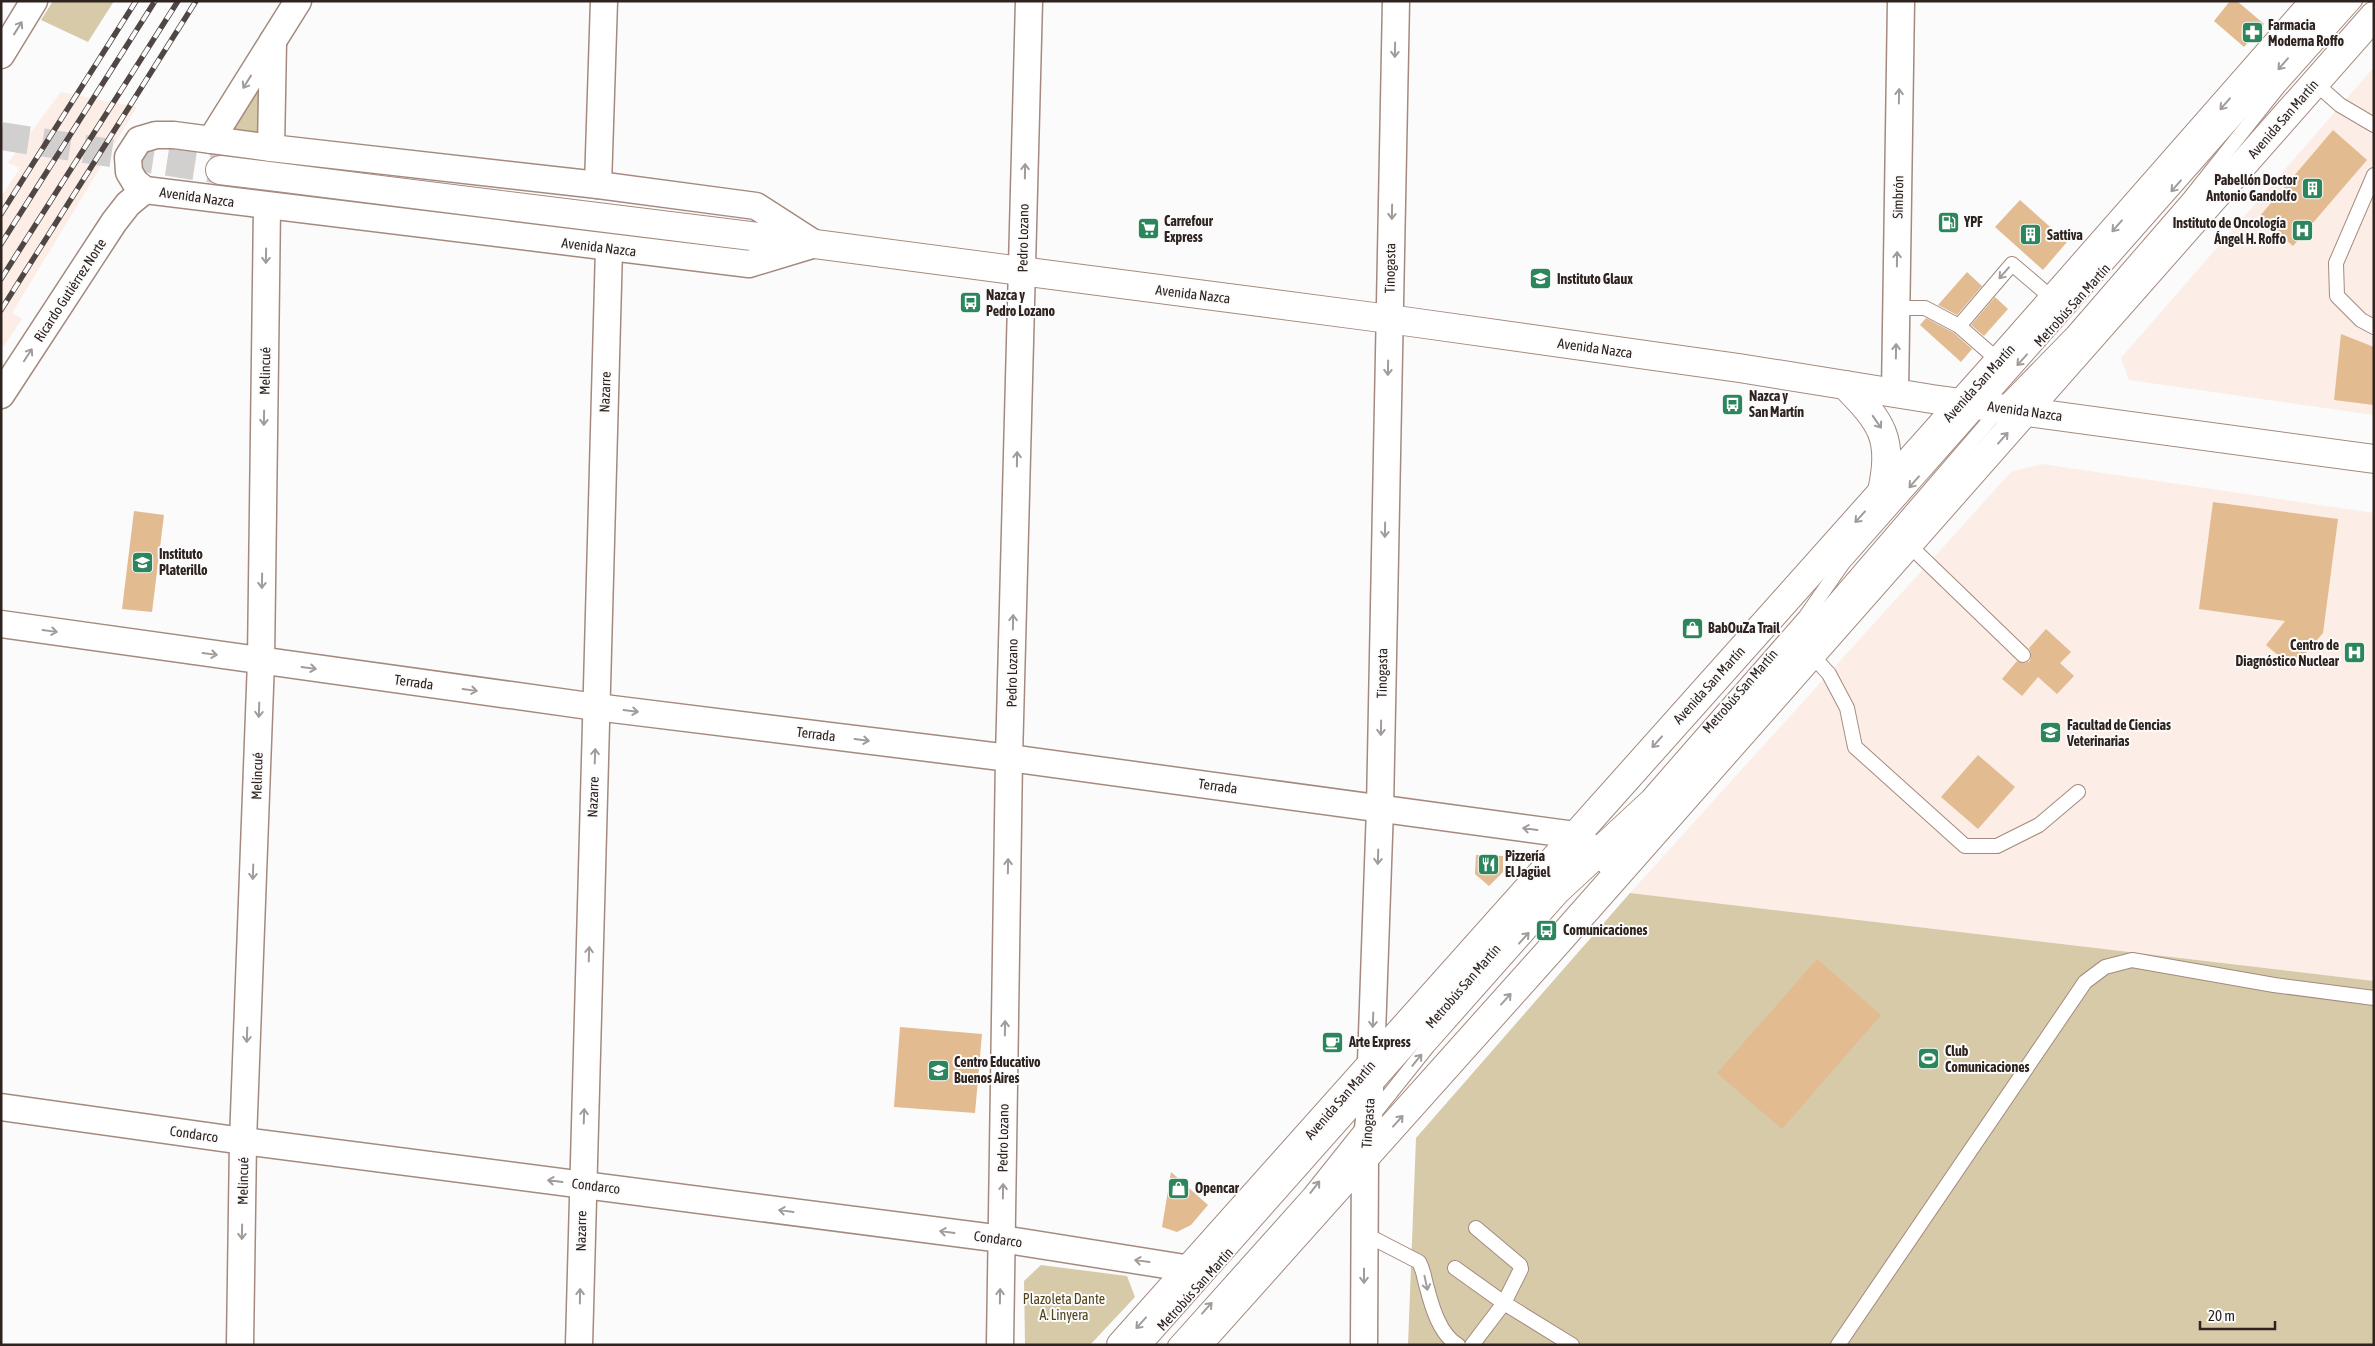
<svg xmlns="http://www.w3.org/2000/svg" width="2375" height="1346" font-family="'Asap Condensed',sans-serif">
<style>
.built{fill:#fcede6}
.green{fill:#d7caa8}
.building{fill:#e2bb91}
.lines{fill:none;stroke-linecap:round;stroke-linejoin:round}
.secondary-tunnel{stroke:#d2d0cf;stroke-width:28;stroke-dasharray:28 14;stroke-linecap:butt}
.lane-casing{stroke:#a48a7e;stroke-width:16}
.street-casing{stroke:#a48a7e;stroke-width:29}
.secondary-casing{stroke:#a48a7e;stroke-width:30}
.primary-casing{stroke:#a48a7e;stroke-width:30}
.lane{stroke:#fff;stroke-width:14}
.street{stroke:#fff;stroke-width:26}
.secondary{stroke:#fff;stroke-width:28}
.primary{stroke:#fff;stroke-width:28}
.rail-casing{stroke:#504744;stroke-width:5.5}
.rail{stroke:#fbfbfb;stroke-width:4;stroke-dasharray:11;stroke-linecap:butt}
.oneway{stroke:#a19c9a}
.labels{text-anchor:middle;stroke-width:4;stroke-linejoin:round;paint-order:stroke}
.poi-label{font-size:14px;font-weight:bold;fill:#2e231f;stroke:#fbfbfb;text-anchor:start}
.street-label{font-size:14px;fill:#2e231f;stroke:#fbfbfb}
.park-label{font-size:14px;fill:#504219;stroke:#fbfbfb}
</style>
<rect width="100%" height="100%" fill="#fbfbfb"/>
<!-- built -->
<g class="built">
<polygon points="2374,67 2374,415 2129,380 2121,358"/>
<polygon points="61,92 137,107 12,313 22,319 1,350 1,197 20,168 8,163"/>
<polygon points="2042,464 2374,513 2374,981 1630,893 2011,472"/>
</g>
<!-- green -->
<g class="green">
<polygon points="53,1 114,1 88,42 41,20"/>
<polygon points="271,46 269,147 213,139"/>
<polygon points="1630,893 2374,981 2374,1345 1408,1345 1416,1138"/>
<polygon points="1041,1265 1127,1276 1135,1297 1090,1345 1025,1345 1024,1281"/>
</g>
<!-- building -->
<g class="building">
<polygon points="2230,1 2237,1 2264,24 2244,47 2214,21"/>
<polygon points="2333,130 2367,160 2293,246 2259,217"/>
<polygon points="2020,200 2067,242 2043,270 1995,227"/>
<polygon points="1967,272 1982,286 1957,315 1938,305"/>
<polygon points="1995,297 2008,309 1984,336 1971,325"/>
<polygon points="1926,318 1954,333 1972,349 1961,362 1920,325"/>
<polygon points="2341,334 2374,347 2374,405 2334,400"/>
<polygon points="2213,502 2338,519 2323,633 2293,668 2266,645 2285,621 2199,609"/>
<polygon points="134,511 164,515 152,612 122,609"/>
<polygon points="2046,629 2071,652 2060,663 2074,676 2057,694 2038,677 2022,696 2002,679 2017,661 2025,663 2030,661 2031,653 2029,648"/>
<polygon points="1978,755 2015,787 1978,829 1941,797"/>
<polygon points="1476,855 1503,856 1503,872 1489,886 1475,874"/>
<polygon points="1817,959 1881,1015 1782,1129 1717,1073"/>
<polygon points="900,1027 982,1034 975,1113 894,1107"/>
<polygon points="1171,1172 1208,1205 1191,1225 1177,1232 1162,1227"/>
</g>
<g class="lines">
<!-- secondary-tunnel -->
<polyline class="secondary-tunnel" points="1,136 220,170"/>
<defs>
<g id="lane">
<polyline points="2315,83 2340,105 2374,125"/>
<polyline points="2374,175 2336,263 2337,296 2361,320 2374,327"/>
<polyline points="1896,308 1925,308 1959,326 1999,361"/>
<polyline points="1959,326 2012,264 2053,299"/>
<polyline points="1908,544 2023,655"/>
<polyline points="1811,654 1829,674 1847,708 1855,747 1965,846 1997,846 2039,825 2078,792"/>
<path d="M 1365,1234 L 1419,1262 C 1424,1271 1424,1278 1427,1288 C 1432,1307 1440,1335 1458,1345"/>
<polyline points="1455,1268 1504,1303 1572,1345"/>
<polyline points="1145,1345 1551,887 1648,797 1806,616 1843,563 2339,1"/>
<polyline points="1175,1345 1310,1194 1428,1046 1561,896 1658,806 2001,407 2073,333 2189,199 2279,86 2355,1"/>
<polyline points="1472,1345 1504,1303 1521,1269 1520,1265 1476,1228"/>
<polyline points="1838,1345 2085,982 2105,967 2132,960 2274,985 2374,998"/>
</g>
<g id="street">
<polyline points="1,55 34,1"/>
<polygon points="156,135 174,135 271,148 598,185 756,206 815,244 749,264 145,190 135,182 129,172 128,157 139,140"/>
<polyline points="211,140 298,1"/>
<polyline points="271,148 273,41"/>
<polyline points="598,185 604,1"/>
<polyline points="1895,393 1901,1"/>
<polyline points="1,395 114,222 128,204 145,190"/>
<polyline points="1,624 596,707 1009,758 1575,835 1619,870"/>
<polyline points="1,1107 243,1141 1002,1239 1191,1269"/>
<polyline points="240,1345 243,1141 261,661 267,207"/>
<polyline points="579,1345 609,248"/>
<polyline points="1000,1345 1009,758 1029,1"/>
<polyline points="1364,1345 1365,1157 1369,1119 1380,808 1396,1"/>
</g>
<polyline id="secondary" points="220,170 815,244 1389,319 1739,368 1932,399 2374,459"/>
<g id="primary">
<path d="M 1845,385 C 1882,422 1894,439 1882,491"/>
<polyline points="1121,1345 1999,361 2315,1"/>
<polyline points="1197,1345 1562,937 2374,16"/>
</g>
</defs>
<!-- lane casing -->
<use href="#lane" class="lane-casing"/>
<!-- street casing -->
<use href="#street" class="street-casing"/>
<!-- secondary casing -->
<use href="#secondary" class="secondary-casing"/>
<!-- primary casing -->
<use href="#primary" class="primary-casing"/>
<!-- lane -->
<use href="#lane" class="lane"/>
<!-- street -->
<use href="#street" class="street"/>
<!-- secondary -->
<use href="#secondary" class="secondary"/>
<!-- primary -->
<use href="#primary" class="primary"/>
<defs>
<g id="rail">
<polyline points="1,214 136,1"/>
<polyline points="1,244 155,1"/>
<polyline points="1,279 178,1"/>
<polyline points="1,310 196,1"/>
</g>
</defs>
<!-- rail casing -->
<use href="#rail" class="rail-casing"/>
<!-- rail -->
<use href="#rail" class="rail"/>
</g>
<!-- one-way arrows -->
<defs><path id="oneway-shaft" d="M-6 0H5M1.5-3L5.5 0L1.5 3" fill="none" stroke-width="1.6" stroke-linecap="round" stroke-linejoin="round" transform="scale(1.25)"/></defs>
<g class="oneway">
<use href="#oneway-shaft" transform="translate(18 28) rotate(-58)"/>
<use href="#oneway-shaft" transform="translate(1395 50) rotate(91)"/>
<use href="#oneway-shaft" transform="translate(2283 64) rotate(131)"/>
<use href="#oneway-shaft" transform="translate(247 82) rotate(122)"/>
<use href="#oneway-shaft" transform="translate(1899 96) rotate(-89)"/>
<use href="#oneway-shaft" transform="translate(2225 104) rotate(131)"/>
<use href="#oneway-shaft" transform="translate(1025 171) rotate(-89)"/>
<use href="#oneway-shaft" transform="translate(2176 186) rotate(131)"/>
<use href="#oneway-shaft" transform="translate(1392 212) rotate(91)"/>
<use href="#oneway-shaft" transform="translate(2117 226) rotate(131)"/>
<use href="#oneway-shaft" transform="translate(266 256) rotate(91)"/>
<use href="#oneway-shaft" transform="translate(1897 259) rotate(-89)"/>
<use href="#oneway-shaft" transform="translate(2004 273) rotate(131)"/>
<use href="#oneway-shaft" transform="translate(1896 351) rotate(-89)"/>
<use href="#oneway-shaft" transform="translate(28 355) rotate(-57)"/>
<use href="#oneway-shaft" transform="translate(2022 360) rotate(132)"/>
<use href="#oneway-shaft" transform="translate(1388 368) rotate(91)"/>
<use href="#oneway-shaft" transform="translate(264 418) rotate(91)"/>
<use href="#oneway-shaft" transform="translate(1877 422) rotate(55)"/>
<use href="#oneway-shaft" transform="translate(2003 438) rotate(-48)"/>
<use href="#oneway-shaft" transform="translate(1017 459) rotate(-89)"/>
<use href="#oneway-shaft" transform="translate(1914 482) rotate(131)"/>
<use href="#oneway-shaft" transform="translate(1860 517) rotate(132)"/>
<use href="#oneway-shaft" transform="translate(1385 530) rotate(91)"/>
<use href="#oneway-shaft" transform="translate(262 581) rotate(91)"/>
<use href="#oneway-shaft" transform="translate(1013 622) rotate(-89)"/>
<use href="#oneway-shaft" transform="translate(50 631) rotate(8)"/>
<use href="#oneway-shaft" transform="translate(210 654) rotate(8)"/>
<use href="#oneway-shaft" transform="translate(309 668) rotate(8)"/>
<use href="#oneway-shaft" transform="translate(470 690) rotate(8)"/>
<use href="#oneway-shaft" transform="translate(259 710) rotate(92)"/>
<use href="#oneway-shaft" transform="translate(631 711) rotate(7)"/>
<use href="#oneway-shaft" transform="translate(1381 728) rotate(91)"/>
<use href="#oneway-shaft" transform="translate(862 740) rotate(7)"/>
<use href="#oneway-shaft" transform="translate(1657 742) rotate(132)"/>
<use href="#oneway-shaft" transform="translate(595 756) rotate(-88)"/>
<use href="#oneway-shaft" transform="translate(1530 829) rotate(-172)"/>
<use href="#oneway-shaft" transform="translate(1378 857) rotate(92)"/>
<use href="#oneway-shaft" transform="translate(1008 866) rotate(-89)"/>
<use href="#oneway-shaft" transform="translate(253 872) rotate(92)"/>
<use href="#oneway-shaft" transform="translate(1524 938) rotate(-48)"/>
<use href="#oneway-shaft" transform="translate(589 954) rotate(-88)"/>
<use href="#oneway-shaft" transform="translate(1506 999) rotate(-48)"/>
<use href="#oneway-shaft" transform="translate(1373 1020) rotate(92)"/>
<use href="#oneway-shaft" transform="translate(1005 1028) rotate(-89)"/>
<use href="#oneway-shaft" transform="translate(247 1035) rotate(92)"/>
<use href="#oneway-shaft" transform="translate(1417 1060) rotate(-51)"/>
<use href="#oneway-shaft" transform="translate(584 1116) rotate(-88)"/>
<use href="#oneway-shaft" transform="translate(1398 1121) rotate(-48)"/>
<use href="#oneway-shaft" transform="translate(555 1181) rotate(-173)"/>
<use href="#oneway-shaft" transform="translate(1315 1187) rotate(-52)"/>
<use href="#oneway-shaft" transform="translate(1003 1191) rotate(-89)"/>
<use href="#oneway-shaft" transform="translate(786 1211) rotate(-172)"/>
<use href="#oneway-shaft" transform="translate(242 1232) rotate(91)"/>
<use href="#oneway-shaft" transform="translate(947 1232) rotate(-172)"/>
<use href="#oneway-shaft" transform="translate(1142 1261) rotate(-172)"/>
<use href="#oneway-shaft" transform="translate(1364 1276) rotate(90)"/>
<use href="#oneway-shaft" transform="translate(1426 1283) rotate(78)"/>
<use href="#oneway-shaft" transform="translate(580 1296) rotate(-89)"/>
<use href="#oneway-shaft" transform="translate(1000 1296) rotate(-89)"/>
<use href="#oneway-shaft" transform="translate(1207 1308) rotate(-48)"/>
<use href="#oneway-shaft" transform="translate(1141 1323) rotate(132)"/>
</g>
<!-- icons -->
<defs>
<symbol id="pharmacy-square" viewBox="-11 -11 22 22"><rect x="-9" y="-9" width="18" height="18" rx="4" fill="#2c865b" stroke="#fbfbfb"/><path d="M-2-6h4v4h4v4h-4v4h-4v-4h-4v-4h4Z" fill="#fff"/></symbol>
<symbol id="building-square" viewBox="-11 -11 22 22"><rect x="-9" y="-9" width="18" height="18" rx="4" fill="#2c865b" stroke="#fbfbfb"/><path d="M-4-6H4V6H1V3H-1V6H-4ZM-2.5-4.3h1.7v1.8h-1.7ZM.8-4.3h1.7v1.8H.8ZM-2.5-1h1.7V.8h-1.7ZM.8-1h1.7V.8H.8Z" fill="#fff"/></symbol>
<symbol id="fuel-square" viewBox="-11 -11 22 22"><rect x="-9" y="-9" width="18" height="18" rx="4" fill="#2c865b" stroke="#fbfbfb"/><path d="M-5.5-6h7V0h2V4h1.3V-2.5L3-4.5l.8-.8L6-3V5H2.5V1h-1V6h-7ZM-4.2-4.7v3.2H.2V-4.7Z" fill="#fff"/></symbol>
<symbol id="supermarket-square" viewBox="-11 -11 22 22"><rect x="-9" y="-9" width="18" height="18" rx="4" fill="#2c865b" stroke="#fbfbfb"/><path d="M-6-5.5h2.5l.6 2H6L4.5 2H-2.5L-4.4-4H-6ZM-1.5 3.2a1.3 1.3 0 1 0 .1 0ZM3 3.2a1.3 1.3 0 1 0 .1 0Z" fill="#fff"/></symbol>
<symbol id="hospital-square" viewBox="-11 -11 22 22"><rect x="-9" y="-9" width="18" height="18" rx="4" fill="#2c865b" stroke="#fbfbfb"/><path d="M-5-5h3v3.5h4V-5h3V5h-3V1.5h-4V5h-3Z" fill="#fff"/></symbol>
<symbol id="school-square" viewBox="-11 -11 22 22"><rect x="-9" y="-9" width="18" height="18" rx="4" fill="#2c865b" stroke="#fbfbfb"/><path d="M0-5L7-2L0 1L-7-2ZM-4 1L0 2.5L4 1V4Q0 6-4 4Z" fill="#fff"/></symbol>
<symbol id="bus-square" viewBox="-11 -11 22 22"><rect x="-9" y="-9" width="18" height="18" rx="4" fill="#2c865b" stroke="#fbfbfb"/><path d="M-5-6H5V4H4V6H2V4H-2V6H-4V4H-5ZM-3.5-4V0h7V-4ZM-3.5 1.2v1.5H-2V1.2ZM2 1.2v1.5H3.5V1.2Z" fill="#fff"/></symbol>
<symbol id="shop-square" viewBox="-11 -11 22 22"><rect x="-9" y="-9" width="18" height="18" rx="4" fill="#2c865b" stroke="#fbfbfb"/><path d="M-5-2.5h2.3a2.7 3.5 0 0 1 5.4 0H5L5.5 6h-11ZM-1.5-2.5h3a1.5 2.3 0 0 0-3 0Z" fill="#fff"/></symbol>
<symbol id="university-square" viewBox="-11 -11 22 22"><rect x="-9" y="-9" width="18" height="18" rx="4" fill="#2c865b" stroke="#fbfbfb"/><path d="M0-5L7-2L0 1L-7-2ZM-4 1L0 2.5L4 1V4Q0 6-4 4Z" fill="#fff"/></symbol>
<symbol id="restaurant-square" viewBox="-11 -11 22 22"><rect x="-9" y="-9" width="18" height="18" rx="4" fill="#2c865b" stroke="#fbfbfb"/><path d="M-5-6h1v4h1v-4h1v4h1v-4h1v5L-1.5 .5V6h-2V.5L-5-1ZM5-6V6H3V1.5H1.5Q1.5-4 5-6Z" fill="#fff"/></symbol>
<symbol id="cafe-square" viewBox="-11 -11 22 22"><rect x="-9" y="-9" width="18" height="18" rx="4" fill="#2c865b" stroke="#fbfbfb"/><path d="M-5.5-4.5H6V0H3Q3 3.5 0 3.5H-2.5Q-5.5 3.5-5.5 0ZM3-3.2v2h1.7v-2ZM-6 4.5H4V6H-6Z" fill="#fff"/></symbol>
<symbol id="stadium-square" viewBox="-11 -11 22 22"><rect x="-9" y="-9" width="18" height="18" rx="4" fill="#2c865b" stroke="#fbfbfb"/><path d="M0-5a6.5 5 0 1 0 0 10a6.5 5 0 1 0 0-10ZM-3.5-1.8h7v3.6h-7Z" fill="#fff"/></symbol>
</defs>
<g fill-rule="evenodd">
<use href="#pharmacy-square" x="2240" y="20" width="25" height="25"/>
<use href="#building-square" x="2300" y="176" width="25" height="25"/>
<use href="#fuel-square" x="1936" y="210" width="25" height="25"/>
<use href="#supermarket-square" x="1136" y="216" width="25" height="25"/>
<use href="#hospital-square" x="2290" y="218" width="25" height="25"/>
<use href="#building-square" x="2018" y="222" width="25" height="25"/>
<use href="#school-square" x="1528" y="266" width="25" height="25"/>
<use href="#bus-square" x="958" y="290" width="25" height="25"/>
<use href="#bus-square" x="1720" y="392" width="25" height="25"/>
<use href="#school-square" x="130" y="550" width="25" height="25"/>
<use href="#shop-square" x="1680" y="616" width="25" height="25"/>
<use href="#hospital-square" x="2342" y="640" width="25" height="25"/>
<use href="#university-square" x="2038" y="720" width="25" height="25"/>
<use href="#restaurant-square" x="1476" y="852" width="25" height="25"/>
<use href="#bus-square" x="1534" y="918" width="25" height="25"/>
<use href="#cafe-square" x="1320" y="1030" width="25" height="25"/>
<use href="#stadium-square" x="1916" y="1046" width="25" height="25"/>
<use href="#school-square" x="926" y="1058" width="25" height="25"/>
<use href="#shop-square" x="1166" y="1176" width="25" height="25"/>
</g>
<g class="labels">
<!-- poi labels -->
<g class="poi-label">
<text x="2268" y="30">Farmacia<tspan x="2268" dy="16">Moderna Roffo</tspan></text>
<text x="2297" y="185" text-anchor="end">Pabellón Doctor<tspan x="2297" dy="16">Antonio Gandolfo</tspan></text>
<text x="1164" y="226">Carrefour<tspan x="1164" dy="16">Express</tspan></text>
<text x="1964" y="227">YPF</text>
<text x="2286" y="228" text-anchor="end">Instituto de Oncología<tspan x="2286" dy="16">Ángel H. Roffo</tspan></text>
<text x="2047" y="240">Sattiva</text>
<text x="1557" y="284">Instituto Glaux</text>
<text x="986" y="300">Nazca y<tspan x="986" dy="16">Pedro Lozano</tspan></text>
<text x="1749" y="401">Nazca y<tspan x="1749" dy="16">San Martín</tspan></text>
<text x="159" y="559">Instituto<tspan x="159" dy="16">Platerillo</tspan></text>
<text x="1708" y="633">BabOuZa Trail</text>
<text x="2339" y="650" text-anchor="end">Centro de<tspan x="2339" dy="16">Diagnóstico Nuclear</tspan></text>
<text x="2067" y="730">Facultad de Ciencias<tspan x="2067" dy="16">Veterinarias</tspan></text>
<text x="1505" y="861">Pizzería<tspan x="1505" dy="16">El Jagüel</tspan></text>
<text x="1563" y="935">Comunicaciones</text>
<text x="1349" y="1047">Arte Express</text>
<text x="1945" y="1056">Club<tspan x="1945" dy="16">Comunicaciones</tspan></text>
<text x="954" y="1067">Centro Educativo<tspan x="954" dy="16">Buenos Aires</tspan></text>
<text x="1195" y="1193">Opencar</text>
</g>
<!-- street labels -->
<g class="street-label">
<text transform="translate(2283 119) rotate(-49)" y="5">Avenida San Martín</text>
<text transform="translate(197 197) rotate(8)" y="5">Avenida Nazca</text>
<text transform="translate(1898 197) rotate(-89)" y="5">Simbrón</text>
<text transform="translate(1023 238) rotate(-89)" y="5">Pedro Lozano</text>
<text transform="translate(599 247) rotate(7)" y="5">Avenida Nazca</text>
<text transform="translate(1390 268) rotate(-89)" y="5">Tinogasta</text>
<text transform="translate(70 290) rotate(-57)" y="5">Ricardo Gutiérrez Norte</text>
<text transform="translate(1193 294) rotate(7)" y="5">Avenida Nazca</text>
<text transform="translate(2072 305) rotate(-48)" y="5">Metrobús San Martín</text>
<text transform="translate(1595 348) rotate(8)" y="5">Avenida Nazca</text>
<text transform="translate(265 371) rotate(-89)" y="5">Melincué</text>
<text transform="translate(1979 383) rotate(-48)" y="5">Avenida San Martín</text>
<text transform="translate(605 392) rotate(-88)" y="5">Nazarre</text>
<text transform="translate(2025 411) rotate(8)" y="5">Avenida Nazca</text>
<text transform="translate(1012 673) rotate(-89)" y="5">Pedro Lozano</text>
<text transform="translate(1382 673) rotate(-89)" y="5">Tinogasta</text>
<text transform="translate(414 682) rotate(8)" y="5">Terrada</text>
<text transform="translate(1709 685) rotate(-48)" y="5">Avenida San Martín</text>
<text transform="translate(1740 691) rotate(-49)" y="5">Metrobús San Martín</text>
<text transform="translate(816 734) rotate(7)" y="5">Terrada</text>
<text transform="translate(257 776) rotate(-88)" y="5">Melincué</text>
<text transform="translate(1218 786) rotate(8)" y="5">Terrada</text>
<text transform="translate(593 797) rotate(-88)" y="5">Nazarre</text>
<text transform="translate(1463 986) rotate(-49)" y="5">Metrobús San Martín</text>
<text transform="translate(1340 1100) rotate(-49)" y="5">Avenida San Martín</text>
<text transform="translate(1368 1123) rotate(-86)" y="5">Tinogasta</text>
<text transform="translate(194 1134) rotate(8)" y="5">Condarco</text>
<text transform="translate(1003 1138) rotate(-89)" y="5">Pedro Lozano</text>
<text transform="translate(243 1181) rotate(-89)" y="5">Melincué</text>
<text transform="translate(596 1186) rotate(7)" y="5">Condarco</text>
<text transform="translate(581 1231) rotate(-89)" y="5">Nazarre</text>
<text transform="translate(998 1239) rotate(8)" y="5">Condarco</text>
<text transform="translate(1195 1289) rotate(-48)" y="5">Metrobús San Martín</text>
</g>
<!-- park labels -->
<g class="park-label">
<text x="1064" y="1304">Plazoleta Dante<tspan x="1064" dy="16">A. Linyera</tspan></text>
</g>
</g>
<!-- border -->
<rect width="2375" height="1346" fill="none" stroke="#2e231f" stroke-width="5"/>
<!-- scale -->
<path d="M2200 1321v8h75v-8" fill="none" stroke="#2e231f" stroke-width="2.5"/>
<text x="2208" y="1321" font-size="15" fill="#2e231f" stroke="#fbfbfb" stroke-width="4" paint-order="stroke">20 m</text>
</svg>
